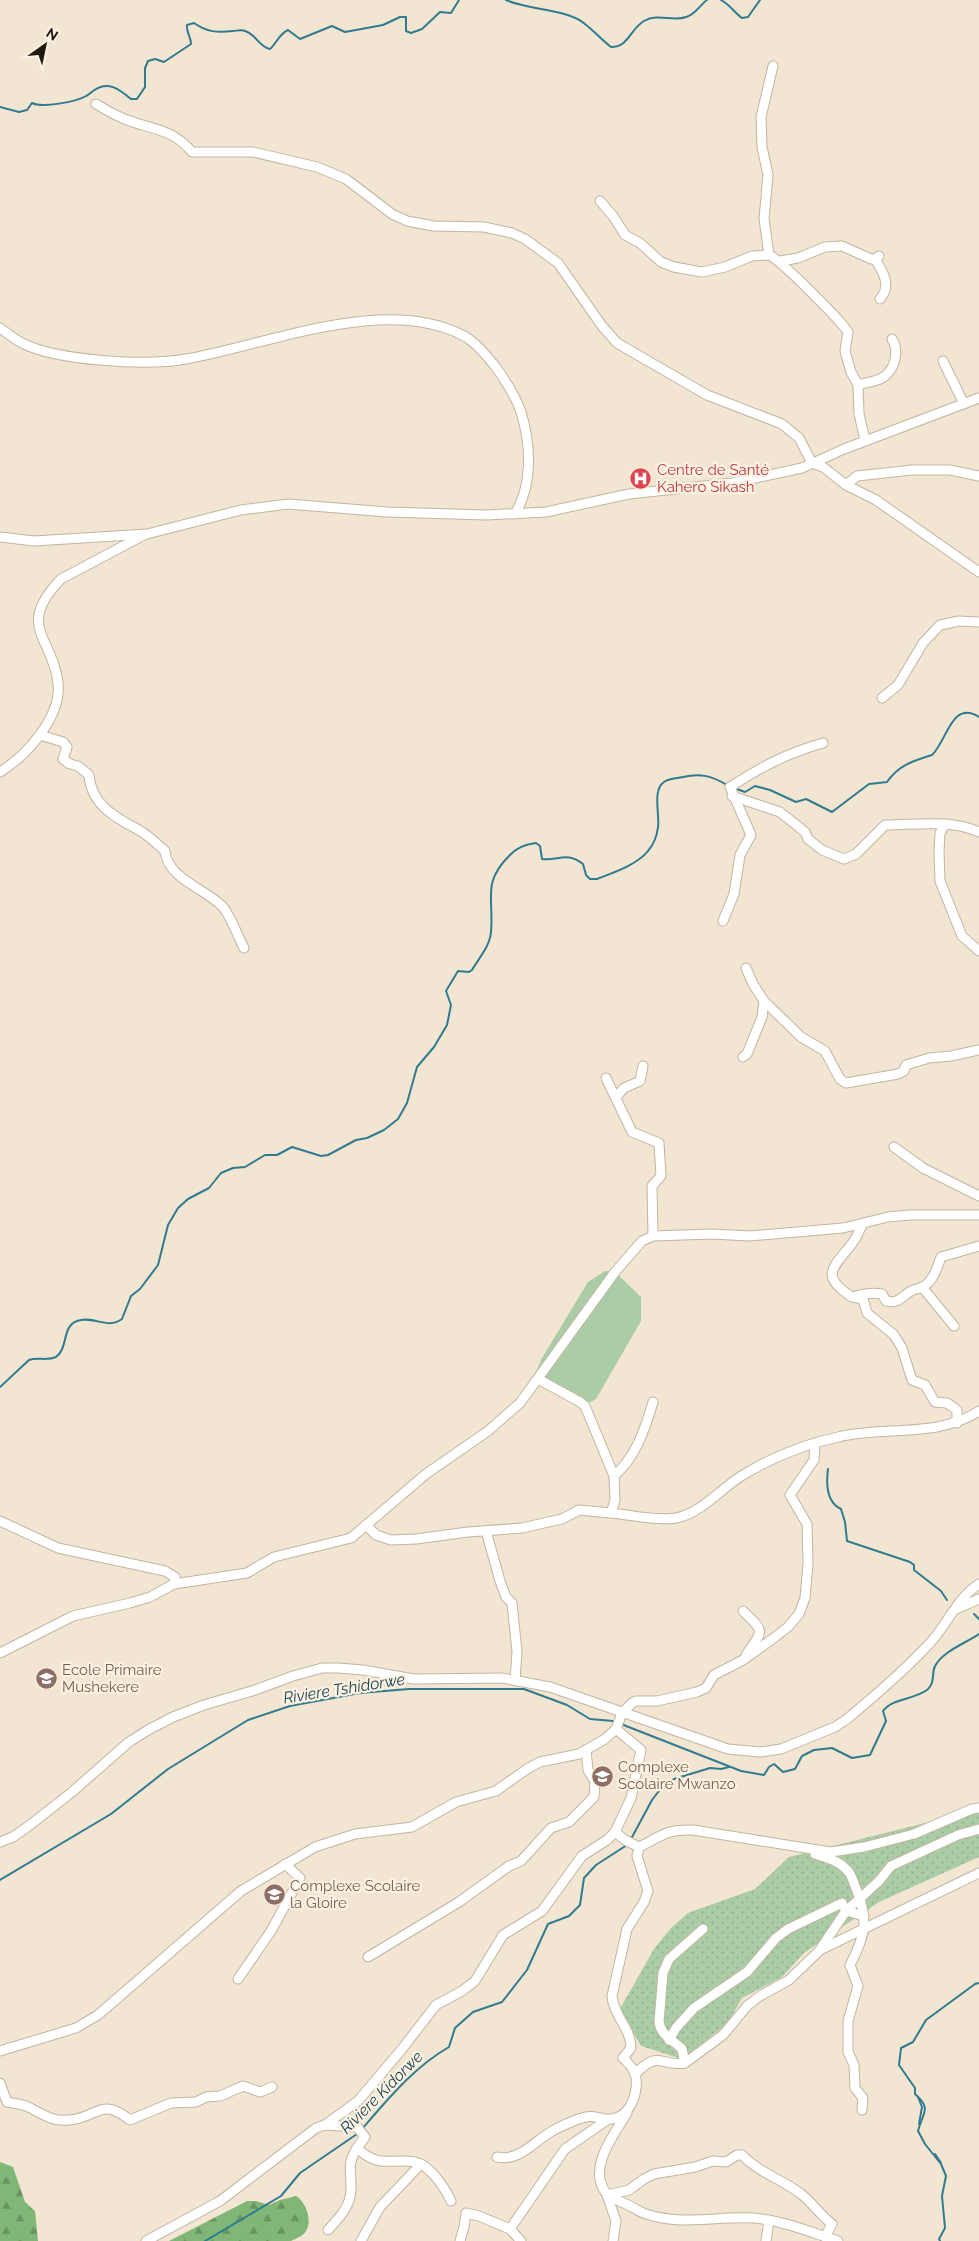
<svg xmlns="http://www.w3.org/2000/svg" width="979" height="2241" font-family="Raleway,sans-serif">
<style>
.grass{fill:url(#grass-dots)}
.forest{fill:url(#forest-firs)}
.pitch{fill:#abcda6}
.lines{fill:none;stroke-linecap:round;stroke-linejoin:round}
.stream{stroke:#317b90;stroke-width:2}
.minor-casing{stroke:#c2b5a2;stroke-width:11}
.minor{stroke:#fff;stroke-width:9}
.labels{text-anchor:middle;stroke-width:4.5;stroke-linejoin:round;paint-order:stroke}
.health-label{font-size:15px;fill:#be3a42;stroke:#fdf2e2;text-anchor:start}
.education-label{font-size:15px;fill:#785e54;stroke:#fdf2e2;text-anchor:start}
.water-label{font-size:16px;font-style:italic;fill:#194655;stroke:#fdf2e2}
</style>
<defs>
<pattern id="grass-dots" width="8" height="8" patternUnits="userSpaceOnUse" patternTransform="scale(1.25)"><rect width="8" height="8" fill="#abcda6"/><path d="M2 2h.1M6 6h.1" fill="none" stroke="#93af8e" stroke-width="1.8" stroke-linecap="round"/></pattern>
<pattern id="forest-firs" width="22" height="20" patternUnits="userSpaceOnUse" patternTransform="scale(1.25)"><rect width="22" height="20" fill="#80b777"/><path d="M5 1l3.5 6h-7zM16 11l3.5 6h-7z" fill="#689460"/></pattern>
</defs>
<rect width="100%" height="100%" fill="#f2e5d1"/>
<!-- grass -->
<polygon class="grass" points="979,1809 979,1857 879,1902 804,1953 782,1977 742,1998 727,2024 682,2059 641,2046 620,2009 654,1949 670,1929 688,1913 755,1889 789,1857 929,1822 962,1810"/>
<!-- forest -->
<g class="forest">
<polygon points="0,2162 13,2167 25,2202 35,2211 38,2241 0,2241"/>
<path d="M 296,2196 C 305,2201 312,2219 307,2229 C 305,2235 297,2238 291,2241 L 169,2241 L 247,2201 L 256,2201 L 269,2205 L 280,2200 Z"/>
</g>
<!-- pitch -->
<polygon class="pitch" points="605,1271 615,1272 641,1297 641,1321 596,1399 581,1407 532,1381 542,1358 588,1282"/>
<g class="lines">
<!-- stream -->
<g class="stream">
<path d="M 506,0 C 528,10 568,9 585,24 C 594,31 602,40 611,47 C 629,47 630,29 644,21 C 658,13 673,22 686,17 C 695,15 700,5 707,0"/>
<path d="M 721,0 C 730,5 734,12 742,18 L 748,17 L 760,0"/>
<path d="M 0,107 L 19,112 L 27,110 L 32,103 C 42,108 76,102 86,96 C 89,95 90,93 93,91 C 108,80 119,89 131,99 L 137,99 L 145,87 L 145,68 L 148,61 L 155,59 L 164,62 L 191,44 C 191,37 186,32 187,25 L 194,23 C 207,32 217,33 233,31 C 236,31 241,29 245,31 C 256,34 259,47 270,49 C 277,43 279,34 288,30 L 300,39 L 332,26 L 345,32 L 383,25 L 400,17 L 406,17 L 406,31 L 411,33 L 422,29 L 440,12 L 451,13 L 459,0"/>
<path d="M 734,788 L 745,792 L 755,786 L 770,790 L 796,802 L 806,799 L 832,812 L 869,784 L 887,782 C 899,765 913,761 932,755 C 947,741 952,699 979,717"/>
<path d="M 0,1387 L 29,1360 C 37,1357 48,1361 56,1357 C 68,1349 62,1326 77,1321 C 93,1315 107,1330 122,1319 L 131,1296 L 140,1289 L 158,1265 L 168,1225 L 178,1208 L 188,1199 L 209,1188 L 221,1173 L 233,1168 L 245,1167 L 265,1155 L 277,1155 L 292,1147 L 321,1156 L 328,1155 L 356,1140 L 367,1138 L 384,1130 L 398,1119 L 407,1103 L 417,1067 L 434,1047 L 447,1025 L 451,1005 L 446,991 L 458,971 L 469,972 L 472,970 C 479,958 490,946 491,932 C 494,898 482,883 509,856 C 516,848 526,844 536,843 L 540,846 L 542,859 C 558,861 567,851 583,864 L 586,875 L 590,879 L 597,879 C 612,873 637,865 648,851 C 653,845 657,836 658,827 C 660,815 652,790 664,782 C 669,778 678,778 683,777 C 701,773 712,776 727,785"/>
<path d="M 828,1469 C 826,1484 826,1502 841,1509 L 845,1522 L 847,1541 L 910,1562 L 914,1565 L 914,1570 L 941,1591 L 947,1600"/>
<polyline points="974,1614 979,1619"/>
<path d="M 621,1724 L 741,1771 L 764,1775 L 769,1767 L 774,1764 L 783,1772 L 795,1769 L 802,1756 L 814,1750 L 832,1748 L 852,1758 L 870,1755 L 886,1721 L 883,1711 C 893,1698 913,1700 927,1690 C 936,1682 931,1674 935,1666 C 943,1651 966,1643 979,1634"/>
<polyline points="631,1839 652,1800 662,1787 674,1779 710,1768 721,1769 729,1767"/>
<polyline points="0,1880 111,1814 168,1769 248,1720 290,1706 360,1693 409,1689 524,1689 567,1705 590,1719 613,1721"/>
<polyline points="918,2097 922,2107 919,2124"/>
<path d="M 362,2129 C 388,2099 414,2067 449,2047 L 455,2028 L 473,2012 L 502,2002 L 527,1970 L 548,1924 L 569,1916 L 580,1905 L 584,1878 L 596,1865 L 627,1845"/>
<polyline points="935,2154 941,2163"/>
<polyline points="205,2241 281,2196 300,2173 357,2134"/>
<path d="M 940,2241 L 939,2239 L 945,2228 L 942,2196 L 946,2176 L 941,2164 L 925,2144 L 918,2131 C 923,2112 932,2109 915,2094 L 915,2088 L 899,2065 L 901,2048 L 913,2042 L 926,2020 L 975,1984 L 979,1983"/>
</g>
<defs>
<g id="minor">
<path d="M 773,66 L 761,117 L 762,147 L 768,175 L 764,219 L 769,255 C 780,259 840,320 848,332 L 845,351 L 851,372 L 858,385 L 859,414 L 865,440"/>
<path d="M 96,104 C 106,110 116,116 127,120 C 154,130 173,129 192,152 L 253,152 L 317,167 L 346,179 L 392,214 L 407,221 L 434,226 L 484,227 L 512,233 L 525,239 L 558,263 L 602,326 L 617,343 L 707,395 L 782,424 L 799,438 L 812,463 L 823,467 L 846,485 L 876,500 L 979,572"/>
<polyline points="600,201 613,216 625,235 640,243 661,262 674,267 702,272 725,267 752,256 769,255"/>
<path d="M 875,259 C 883,272 892,286 880,299"/>
<polyline points="780,261 798,258 825,247 842,246 871,259 875,259 879,256"/>
<path d="M 0,328 C 7,333 14,339 22,343 C 57,361 147,366 186,359 C 268,345 387,293 466,337 C 477,344 487,356 495,366 C 506,381 515,395 521,412 C 531,445 533,484 515,514"/>
<polyline points="943,361 964,404"/>
<path d="M 858,385 C 867,382 878,382 885,376 C 896,367 899,350 892,339"/>
<polyline points="846,485 857,476 912,470 950,470 979,476"/>
<polyline points="0,537 34,541 147,534 241,510 288,504 387,512 487,515 546,512 629,494 732,483 802,468 844,449 979,398"/>
<polyline points="882,698 898,685 923,643 940,625 959,621 979,622"/>
<path d="M 40,735 L 63,742 L 67,747 L 63,759 L 70,764 L 78,766 L 89,775 C 91,804 114,817 137,829 C 147,834 156,843 165,851 C 168,879 204,888 222,906 C 230,914 238,937 244,948"/>
<path d="M 0,772 C 26,756 62,717 58,683 C 53,637 15,627 61,579 L 144,535"/>
<path d="M 732,796 L 780,812 L 805,832 L 808,839 L 822,850 L 844,859 L 856,854 L 885,825 C 916,825 950,819 979,832"/>
<polyline points="945,824 940,833 939,852 940,881 962,936 979,951"/>
<path d="M 723,921 L 734,894 L 740,855 L 751,835 L 730,787 C 763,766 785,754 823,743"/>
<polyline points="764,1001 801,1037 825,1051 840,1079 846,1083 898,1074 904,1071 906,1065 929,1058 951,1056 979,1050"/>
<polyline points="743,1057 747,1054 762,1017 764,1001 753,984 746,968"/>
<polyline points="606,1078 632,1132 659,1143 661,1176 652,1186 653,1236"/>
<polyline points="616,1097 624,1088 640,1081 643,1066"/>
<polyline points="894,1147 923,1168 979,1196"/>
<path d="M 862,1225 C 859,1231 856,1239 851,1245 C 832,1269 820,1276 852,1297 C 862,1294 872,1292 882,1294 L 886,1301 C 899,1304 901,1297 911,1291 C 914,1289 919,1289 923,1287 C 934,1280 937,1268 941,1257 L 979,1246"/>
<polyline points="922,1287 954,1326"/>
<polyline points="853,1297 863,1299 867,1313 894,1335 902,1348 912,1380 925,1385 935,1402 947,1403 957,1410 957,1423"/>
<path d="M 538,1379 L 580,1402 L 585,1406 L 614,1476 L 615,1500 L 611,1513 C 631,1515 656,1521 676,1518 C 702,1513 721,1488 743,1475 C 771,1458 806,1444 838,1437 C 884,1426 938,1438 979,1411"/>
<path d="M 614,1476 C 636,1457 645,1429 653,1402"/>
<polyline points="0,1521 58,1548 165,1571 175,1577 174,1584"/>
<polyline points="366,1525 376,1535 391,1540 416,1539 468,1532 522,1528 562,1519 579,1510 611,1513"/>
<polyline points="486,1531 500,1581 506,1597 512,1603 517,1652 515,1680"/>
<polyline points="956,1609 979,1599"/>
<path d="M 743,1611 C 766,1633 763,1630 746,1655"/>
<polyline points="0,1653 73,1616 130,1603 150,1597 174,1584 247,1573 274,1557 351,1538 426,1474 488,1431 520,1403 615,1272 642,1241 653,1236 711,1234 750,1236 843,1228 888,1217 910,1215 979,1215"/>
<path d="M 616,1729 L 641,1750 L 631,1798 L 615,1832 L 625,1840 L 639,1847 C 662,1836 666,1829 693,1830 L 831,1852 L 864,1847 L 914,1834 L 972,1809 L 979,1808"/>
<path d="M 0,1842 L 13,1837 L 30,1825 L 72,1792 L 129,1742 L 148,1730 L 173,1717 L 204,1705 L 255,1690 L 293,1676 L 322,1668 L 338,1668 L 363,1670 L 414,1679 L 502,1678 L 550,1687 L 728,1749 L 760,1752 L 781,1749 L 835,1727 L 847,1719 C 876,1695 905,1670 930,1643 C 949,1622 956,1599 979,1584"/>
<path d="M 815,1854 C 826,1858 838,1860 846,1869 C 851,1873 853,1880 855,1886 C 869,1918 866,1935 850,1965 L 858,1986 L 848,2021 L 848,2052 L 854,2065 L 855,2088 L 863,2098 L 862,2110"/>
<polyline points="821,1948 846,1911 879,1881 891,1866 958,1835 979,1829"/>
<polyline points="368,1957 459,1902 509,1866 521,1861 551,1828 569,1822 594,1797 595,1781 588,1770 586,1750"/>
<polyline points="238,1979 271,1931 300,1878 285,1864"/>
<polyline points="669,2040 676,2028 694,2008 747,1972 776,1938 788,1929 842,1903 846,1911 864,1916"/>
<polyline points="0,2051 76,2028 98,2015 241,1891 315,1847 355,1834 412,1827 456,1802 496,1791 527,1769 540,1762 579,1754 605,1739 616,1729 622,1713 632,1703 636,1701 657,1701 697,1692 706,1688 714,1675 743,1660 771,1640 788,1627 799,1614 805,1598 808,1563 807,1524 790,1495 814,1460 815,1444"/>
<path d="M 685,2063 L 682,2049 C 673,2040 661,2036 659,2022 L 663,1973 L 669,1959 L 703,1929"/>
<path d="M 635,2074 C 660,2049 659,2067 685,2063 L 723,2035 L 747,2006 L 760,1996 L 789,1980 L 820,1950 L 979,1873"/>
<path d="M 0,2083 L 7,2102 C 13,2103 20,2104 26,2106 C 42,2113 50,2122 69,2120 C 98,2118 100,2096 130,2120 L 171,2103 L 196,2102 L 206,2097 L 220,2096 L 243,2086 L 260,2092 L 272,2087"/>
<path d="M 627,2113 C 614,2135 587,2168 606,2193 C 610,2198 620,2201 626,2204 C 633,2207 639,2212 646,2214 C 682,2226 717,2216 753,2218 C 782,2220 810,2232 838,2241"/>
<polyline points="325,2125 358,2101 402,2049 436,2005 462,1991 475,1981 503,1935 542,1911 582,1856 607,1840 615,1832"/>
<path d="M 497,2157 C 520,2162 535,2140 554,2130 C 564,2125 575,2119 586,2117 C 592,2115 598,2118 605,2119 C 624,2121 634,2105 636,2088 C 638,2075 633,2067 623,2058 L 631,2048 C 631,2028 613,2015 612,1996 L 627,1929 L 644,1902 L 648,1891 L 637,1856 L 639,1847"/>
<polyline points="510,2229 521,2241"/>
<path d="M 328,2230 C 340,2217 352,2205 351,2186 C 351,2168 347,2164 357,2148"/>
<path d="M 146,2241 L 220,2201 L 316,2128 L 325,2125 L 357,2127 L 365,2137 L 357,2148 C 380,2169 388,2158 415,2162 C 429,2164 445,2188 451,2201"/>
<polyline points="361,2241 380,2207 421,2164"/>
<polyline points="460,2241 464,2227 466,2213 479,2216 510,2229 565,2149 607,2120"/>
<path d="M 613,2241 L 616,2221 L 607,2195 L 629,2190 L 644,2179 L 654,2174 L 695,2167 L 713,2161 L 726,2162 L 737,2155 L 742,2155 C 759,2173 782,2179 801,2194 C 813,2203 820,2215 832,2224 L 825,2237"/>
<polyline points="766,2241 769,2220"/>
</g>
</defs>
<!-- minor casing -->
<use href="#minor" class="minor-casing"/>
<!-- minor -->
<use href="#minor" class="minor"/>
</g>
<!-- icons -->
<defs>
<symbol id="hospital-disc" viewBox="-11 -11 22 22"><circle r="9.5" fill="#e0444e" stroke="#fdf2e2"/><path d="M-5-5h3v3.5h4V-5h3V5h-3V1.5h-4V5h-3Z" fill="#fff"/></symbol>
<symbol id="school-disc" viewBox="-11 -11 22 22"><circle r="9.5" fill="#8d6e63" stroke="#fdf2e2"/><path d="M0-5L7-2L0 1L-7-2ZM-4 1L0 2.5L4 1V4Q0 6-4 4Z" fill="#fff"/></symbol>
</defs>
<g fill-rule="evenodd">
<use href="#hospital-disc" x="628" y="466" width="25" height="25"/>
<use href="#school-disc" x="34" y="1666" width="25" height="25"/>
<use href="#school-disc" x="590" y="1764" width="25" height="25"/>
<use href="#school-disc" x="262" y="1882" width="25" height="25"/>
</g>
<g class="labels">
<!-- health labels -->
<g class="health-label">
<text x="657" y="475">Centre de Santé<tspan x="657" dy="17">Kahero Sikash</tspan></text>
</g>
<!-- education labels -->
<g class="education-label">
<text x="62" y="1675">Ecole Primaire<tspan x="62" dy="17">Mushekere</tspan></text>
<text x="618" y="1772">Complexe<tspan x="618" dy="17">Scolaire Mwanzo</tspan></text>
<text x="290" y="1891">Complexe Scolaire<tspan x="290" dy="17">la Gloire</tspan></text>
</g>
<!-- water labels -->
<g class="water-label">
<text transform="translate(344 1688) rotate(-9)" y="6">Riviere Tshidorwe</text>
<text transform="translate(381 2092) rotate(-45)" y="6">Riviere Kidorwe</text>
</g>
</g>
<!-- north arrow -->
<g transform="translate(45 45) rotate(33)" stroke="#fdf2e2" stroke-width="4" paint-order="stroke">
<path d="M0-4L9 19L0 12L-9 19Z" fill="#1f1a13"/>
<text y="-8" font-size="14" font-weight="bold" text-anchor="middle" fill="#1f1a13">N</text>
</g>
</svg>
